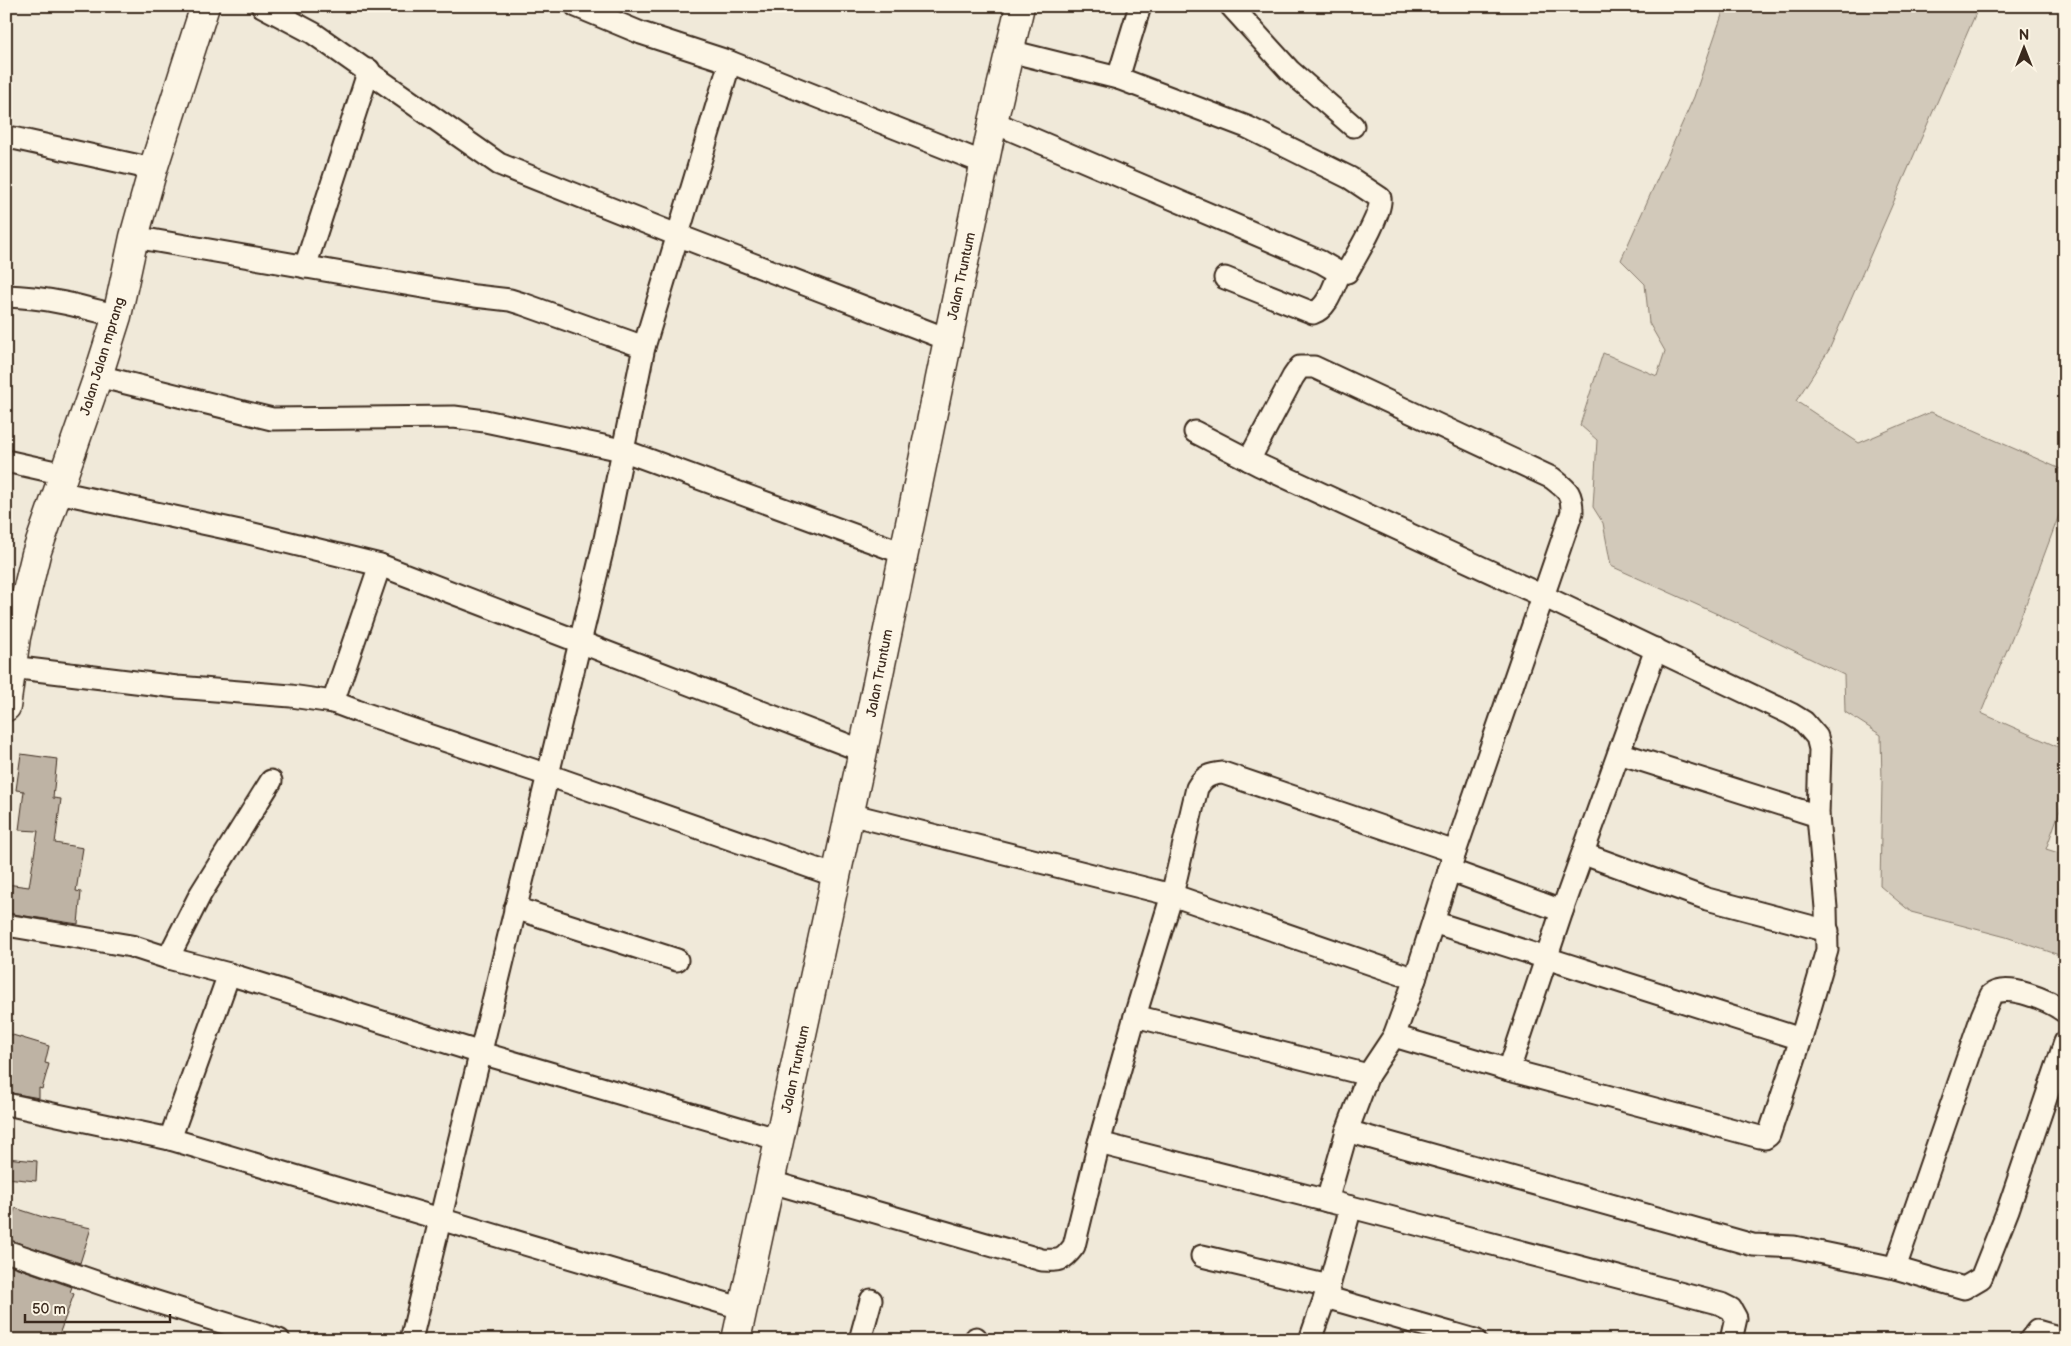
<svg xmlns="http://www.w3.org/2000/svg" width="2071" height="1346" font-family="'Balsamiq Sans',sans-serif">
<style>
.green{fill:#d2c9ba;stroke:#867a6c}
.building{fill:#beb3a4;stroke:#3b2a1e}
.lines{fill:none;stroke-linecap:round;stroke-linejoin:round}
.street-casing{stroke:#3b2a1e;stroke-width:25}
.secondary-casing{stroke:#3b2a1e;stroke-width:31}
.street{stroke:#fcf5e5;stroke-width:21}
.secondary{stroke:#fcf5e5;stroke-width:28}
.labels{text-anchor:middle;stroke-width:5;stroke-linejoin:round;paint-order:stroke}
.street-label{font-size:14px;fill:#3b2a1e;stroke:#fcf5e5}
</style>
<rect width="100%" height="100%" fill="#f0e9d9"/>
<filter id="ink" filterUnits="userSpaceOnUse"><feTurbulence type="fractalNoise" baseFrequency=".02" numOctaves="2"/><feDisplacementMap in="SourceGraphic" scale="10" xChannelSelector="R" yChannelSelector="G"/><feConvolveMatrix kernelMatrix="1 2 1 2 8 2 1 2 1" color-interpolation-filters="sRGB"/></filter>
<g filter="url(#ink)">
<!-- green -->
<polygon class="green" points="1725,6 1979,6 1829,350 1796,401 1859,443 1931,412 2065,471 2065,499 2027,601 1981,713 2065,750 2065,796 2046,849 2065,855 2065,957 2006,937 1911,912 1880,886 1882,781 1881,735 1845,712 1844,675 1724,617 1611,566 1603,523 1593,507 1597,440 1580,425 1603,353 1657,376 1665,351 1649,323 1645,284 1621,260 1694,97"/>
<!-- building -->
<g class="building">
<polygon points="21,754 57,759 53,798 61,799 55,843 83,848 76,891 81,892 78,924 6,913 6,884 29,887 38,831 19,830 24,791 16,790"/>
<polygon points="6,1033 49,1046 45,1063 49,1064 42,1089 39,1088 39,1098 6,1092"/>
<polygon points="6,1158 37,1161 36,1181 6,1178"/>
<polygon points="15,1208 49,1219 91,1228 80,1263 6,1239"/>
<polygon points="6,1264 72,1287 70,1292 74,1294 57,1340 6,1340"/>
</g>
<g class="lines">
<defs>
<g id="street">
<polyline points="262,6 313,33 499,164 677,235 947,339"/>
<polyline points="576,6 641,33 730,62 984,163"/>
<polyline points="1231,6 1290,71 1353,126"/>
<polyline points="1118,78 1140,6"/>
<path d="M 993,122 L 1321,262 L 1340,273 L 1347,272 C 1355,258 1383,212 1380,198 L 1350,178 L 1247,127 L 1118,78 L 1009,51"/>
<polyline points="6,138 13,138 153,169"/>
<polyline points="134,237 475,296 510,300 523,304 644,347"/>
<polyline points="305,267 369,70"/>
<path d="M 1225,278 L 1313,313 C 1328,308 1333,287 1340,273"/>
<path d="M 6,296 C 45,297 80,306 117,316"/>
<polyline points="98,376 272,419 454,417 485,421 622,450 903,553"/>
<polyline points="1195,432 1259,465 1543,596 1791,714 1804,722 1817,737 1820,749 1818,816 1826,908 1827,950 1801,1039 1769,1135 1765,1138 1760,1137 1509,1070 1394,1036"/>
<path d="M 1249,460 L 1293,377 L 1300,367 L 1314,367 L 1552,478 C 1567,490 1572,492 1572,512 L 1455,852 L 1415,979 L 1394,1036 L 1368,1075 L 1347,1131 L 1327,1201"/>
<polyline points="6,461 64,474"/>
<polyline points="58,492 249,533 380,565 863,751"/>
<polyline points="11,667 177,687 291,696 333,702 357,711 548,775 836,876"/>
<polyline points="333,702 380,565"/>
<polyline points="1619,753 1818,816"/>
<polyline points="849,814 1172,895 1415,979"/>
<polyline points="1584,854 1707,899 1828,931"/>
<polyline points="1449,870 1562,911"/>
<polyline points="515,908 677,960"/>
<polyline points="1433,922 1801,1039"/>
<polyline points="6,925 131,946 168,958 229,974 481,1053 780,1140"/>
<polyline points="168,958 201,893 271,781"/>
<polyline points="1135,1016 1368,1075"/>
<polyline points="1509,1070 1562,911 1656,649"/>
<polyline points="6,1104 170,1139 744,1309"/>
<polyline points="1347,1131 1753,1245 1794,1247 1895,1268 1964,1288 1981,1278 2008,1210 2065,1042"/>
<polyline points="170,1139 229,974"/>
<polyline points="1099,1143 1351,1207 1721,1304 1731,1309 1736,1318 1731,1340"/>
<path d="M 771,1182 L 1042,1260 C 1060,1261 1063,1261 1074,1246 L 1099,1143 L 1135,1016 L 1172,895 L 1197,788 C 1204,776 1210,774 1223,773 L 1455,852"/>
<polyline points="6,1251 131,1294 279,1340"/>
<polyline points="1202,1256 1329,1286"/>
<path d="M 1895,1268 L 1982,1016 L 1991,995 C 2007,982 2050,1001 2065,1012"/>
<polyline points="1325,1297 1475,1340"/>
<polyline points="411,1340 605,539 644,347 730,62"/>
<polyline points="860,1340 871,1300"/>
<polyline points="975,1340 976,1338"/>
<polyline points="1310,1340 1329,1286 1351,1207"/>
<polyline points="2030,1340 2037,1331 2065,1339"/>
</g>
<g id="secondary">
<polyline points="6,707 16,637 36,554 98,376 117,316 134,237 153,169 205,6"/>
<polyline points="736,1340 863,751 993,122 1020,6"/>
</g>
</defs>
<!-- street casing -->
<use href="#street" class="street-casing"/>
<!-- secondary casing -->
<use href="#secondary" class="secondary-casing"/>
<!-- street -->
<use href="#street" class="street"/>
<!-- secondary -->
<use href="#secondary" class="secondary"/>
</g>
</g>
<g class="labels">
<!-- street labels -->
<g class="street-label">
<text transform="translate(961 276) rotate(-78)" y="5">Jalan Truntum</text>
<text transform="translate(102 356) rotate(-73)" y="5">Jalan Jalan mprang</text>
<text transform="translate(879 673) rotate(-79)" y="5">Jalan Truntum</text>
<text transform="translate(795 1069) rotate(-78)" y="5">Jalan Truntum</text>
</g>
</g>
<!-- margin -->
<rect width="2071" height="1346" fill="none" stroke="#fcf5e5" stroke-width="25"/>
<rect x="12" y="12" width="2046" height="1321" fill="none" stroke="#3b2a1e" stroke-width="2" filter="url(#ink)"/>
<!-- north arrow -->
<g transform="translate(2024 48)" stroke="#fcf5e5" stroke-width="4" paint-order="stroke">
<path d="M0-4L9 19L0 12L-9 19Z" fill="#3b2a1e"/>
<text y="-8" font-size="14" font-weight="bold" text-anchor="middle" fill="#3b2a1e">N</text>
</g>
<!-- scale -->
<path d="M25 1314v8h145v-8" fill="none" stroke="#3b2a1e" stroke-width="2.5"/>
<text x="32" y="1314" font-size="15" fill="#3b2a1e" stroke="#fcf5e5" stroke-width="4" paint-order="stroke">50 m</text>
</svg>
